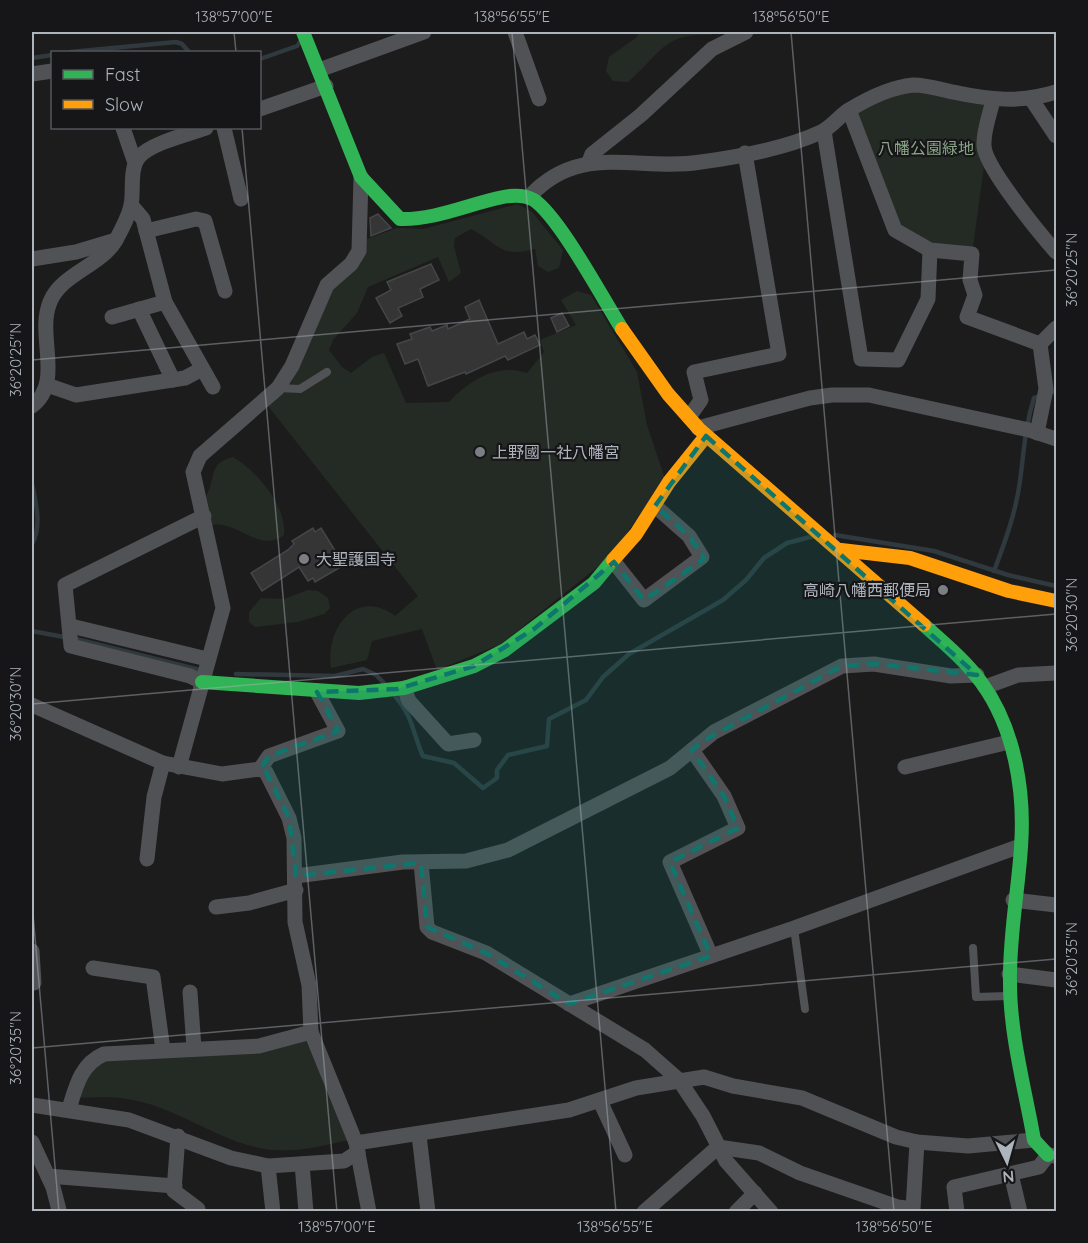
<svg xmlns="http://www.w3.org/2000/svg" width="1088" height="1243" font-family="Quicksand,'Noto Sans JP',sans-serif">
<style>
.green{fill:#242b24}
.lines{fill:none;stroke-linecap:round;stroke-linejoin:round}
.stream{stroke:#2f393e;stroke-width:4.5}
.building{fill:#353536;stroke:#444648;stroke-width:1.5}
.lane{stroke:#505255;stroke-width:8}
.street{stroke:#505255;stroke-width:15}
.fast{stroke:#30b455;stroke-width:14}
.slow{stroke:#ff9f0a;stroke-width:14}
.marked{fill:#0f766e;fill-opacity:0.2;stroke:#0f766e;stroke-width:4.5;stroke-dasharray:12 8;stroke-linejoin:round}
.ticks{fill:none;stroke:#aeb4bc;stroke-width:1.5;stroke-opacity:0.45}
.poi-dot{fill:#7b7f84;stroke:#161618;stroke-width:2}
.labels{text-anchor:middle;stroke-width:4.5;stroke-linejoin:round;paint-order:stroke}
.park-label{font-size:16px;fill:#89a586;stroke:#161618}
.poi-label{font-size:16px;fill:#aeb4bc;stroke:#161618;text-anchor:start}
.neatline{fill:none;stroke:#aeb4bc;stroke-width:2}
.ticks-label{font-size:15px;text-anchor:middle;fill:#aeb4bc}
</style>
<rect width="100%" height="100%" fill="#1c1c1c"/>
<!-- green -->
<g class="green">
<path d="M 639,32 L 716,32 L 711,35 C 664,32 659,55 628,82 L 613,81 L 606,71 L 609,57 L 637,37 Z"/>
<polygon points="899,88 993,100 972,254 930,250 895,230 849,110"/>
<path d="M 518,204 L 532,212 L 563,250 L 559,268 L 548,272 L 538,266 L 535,249 C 499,259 498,242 471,229 L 455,238 L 454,246 L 461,273 L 449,282 L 438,257 L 368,287 L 357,313 L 333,340 L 329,350 L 342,367 L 351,373 L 372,357 L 384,353 L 406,403 L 449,402 C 470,380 497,363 527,373 L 544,352 L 540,340 L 576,325 L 561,300 L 577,291 L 591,295 L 637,372 L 647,425 L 665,479 L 610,557 L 501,644 L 437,670 L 422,629 L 372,641 L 367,660 L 331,668 C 325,629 356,587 395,616 L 418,596 L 268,406 L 291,383 L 329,294 L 362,254 L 367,239 L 397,228 L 423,229 Z"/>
<path d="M 233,457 C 257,471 287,506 284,535 C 260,554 237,520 212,525 L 205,498 C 217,479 207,463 233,457 Z"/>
<polygon points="308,590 318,591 328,598 330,608 324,614 298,622 255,627 249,622 249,612 261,598 284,599"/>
<path d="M 309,1039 L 349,1140 C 325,1145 301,1152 276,1150 C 223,1147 179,1106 127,1099 C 111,1096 92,1098 76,1098 L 96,1061 Z"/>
</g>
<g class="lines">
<!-- stream -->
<g class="stream">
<polyline points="70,52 176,42 182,44 189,52"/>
<polyline points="32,58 52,55"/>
<polyline points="260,59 297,46 300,42"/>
<path d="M 32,484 C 36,503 42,526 32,544"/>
<polyline points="835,535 934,551 1008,575 1056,586"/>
<path d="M 994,571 C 1005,542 1016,512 1020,481 C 1024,452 1025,426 1034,398 L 1056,391"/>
<polyline points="32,631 80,640 204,671"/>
<polyline points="236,674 335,676 363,669 376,675 384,683"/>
<path d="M 395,696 C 414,718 412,732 423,756 L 454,763 L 483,788 L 497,778 L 497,770 L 508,755 L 547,746 L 549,719 L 586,700 L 603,677 L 629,654 L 723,600 L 746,580 L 764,558 L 787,543 L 814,536"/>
</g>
</g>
<!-- building -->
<g class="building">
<polygon points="378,214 391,228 371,236 370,218"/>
<polygon points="431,264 439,280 420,289 423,297 398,308 402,316 390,323 376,298 391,290 387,282"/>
<polygon points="479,300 498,344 524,332 527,339 535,335 540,345 508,360 505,356 466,374 465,372 428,386 418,359 405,364 397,344 412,339 410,334 430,327 432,331 447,325 448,329 470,319 465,307"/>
<polygon points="562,313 569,326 557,332 551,318"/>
<polygon points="313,528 315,532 321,528 341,560 336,564 339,568 315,582 313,578 308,581 299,567 262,591 251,573 288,550 294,544 292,541"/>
</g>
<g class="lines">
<!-- lane -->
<g class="lane">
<polyline points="278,388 300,389 327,372"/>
<polyline points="794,928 805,1009"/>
<polyline points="973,948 976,997 1008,996"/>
</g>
<!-- street -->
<g class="street">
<polyline points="515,32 539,99"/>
<polyline points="319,70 424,32"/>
<polyline points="32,74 52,71"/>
<path d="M 993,100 C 990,114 983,131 984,146 C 985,167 1040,234 1056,252"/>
<polyline points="1032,100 1056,136"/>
<polyline points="260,109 326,86"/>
<polyline points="849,110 895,230 930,250 972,254 970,280 975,295 967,317 1040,344"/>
<polyline points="123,128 135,163"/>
<polyline points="224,128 241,199"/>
<polyline points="824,131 861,359 898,360 928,299 930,250"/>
<polyline points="589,162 592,154 641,115 712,49 746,32"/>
<path d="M 529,197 C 580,141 638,172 701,162 C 738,157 787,148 821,132 C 832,127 839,116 849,110 C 867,99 892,87 913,85 C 926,85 940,89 953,92 C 990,100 1021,103 1056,92"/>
<polyline points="131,205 143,219 165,302 213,387"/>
<polyline points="146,231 196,219 205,221 225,291"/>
<polyline points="32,259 76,252 116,240"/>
<polyline points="139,309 173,380"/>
<polyline points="112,317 165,302"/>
<polyline points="47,385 76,395 185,378 202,369"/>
<path d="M 32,406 C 64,382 36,335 50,302 C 61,274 101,266 116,240 C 122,229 128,217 131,206 C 134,191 129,169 139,157 C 151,143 189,134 206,128"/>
<polyline points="689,417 701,400 694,372 779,354 745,153"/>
<polyline points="698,428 810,398 832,395 869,395 1029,430 1056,439"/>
<polyline points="1037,433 1046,389 1040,344 1056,328"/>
<polyline points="614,562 644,600 702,557 689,536 655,506"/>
<polyline points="71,626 207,659"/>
<polyline points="202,682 190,676 71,646 65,585 204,516"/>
<polyline points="985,687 1018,675 1056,673"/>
<polyline points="404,688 409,701 448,744 474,740"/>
<polyline points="32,705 163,763 222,774 260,769 266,772 289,818 294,838 295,922 309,985 311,1032 356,1143 369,1212"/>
<polyline points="692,750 724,796 738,828 670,862 711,956"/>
<polyline points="179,767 223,608 193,472 200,456 278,388 292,366 327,285 351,264 359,251 361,177"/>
<polyline points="905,767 1009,742"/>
<polyline points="260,769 269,756 338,731 317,692"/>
<polyline points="147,859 154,797 163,763"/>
<polyline points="421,863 427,927 432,932 486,953 645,1050 679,1080 703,1116 726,1161 771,1212"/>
<polyline points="296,876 403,862 466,861 508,850 670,768 714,732 842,666 874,664 951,676 977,675"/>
<polyline points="1013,900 1056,905"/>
<polyline points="216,907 249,903 296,890"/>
<polyline points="32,951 34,983"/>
<polyline points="93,968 153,977 163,1050"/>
<polyline points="1009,974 1056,980"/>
<polyline points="190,992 194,1048"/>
<polyline points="569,1004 794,928 1020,846"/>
<polyline points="600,1101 625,1155"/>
<polyline points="32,1105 129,1120 231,1158 268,1166 344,1161 358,1152"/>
<path d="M 69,1109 C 76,1086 81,1064 104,1054 L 259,1046 L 311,1032"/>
<polyline points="419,1135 428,1212"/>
<polyline points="178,1136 174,1191 198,1209"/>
<polyline points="32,1142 53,1187 59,1210"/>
<polyline points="356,1143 569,1110 636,1088 704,1077 733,1086 802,1098 896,1137 917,1142 968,1146 1034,1140"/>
<polyline points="302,1164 306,1212"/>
<polyline points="268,1166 273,1212"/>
<polyline points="1011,1174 1020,1212"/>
<polyline points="48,1176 175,1186"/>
<polyline points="644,1212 718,1147 759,1153 800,1173 898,1207 913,1209 917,1142"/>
<polyline points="736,1212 755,1193"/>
<polyline points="957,1212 954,1187 1039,1167 1048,1155 1056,1156"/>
</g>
<!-- fast -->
<g class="fast">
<path d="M 303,32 L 361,177 L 400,219 C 436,220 468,204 503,197 C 513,195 525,195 534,200 C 560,218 603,299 622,329"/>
<path d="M 924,625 C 944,643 965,660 981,682 C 1015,728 1025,792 1021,847 C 1018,893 1009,937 1010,983 C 1010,1035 1025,1089 1034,1140 L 1048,1155"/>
<polyline points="202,682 359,693 404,688 474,666 505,650 594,583 613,560"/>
</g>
<!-- slow -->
<g class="slow">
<polyline points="622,329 668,394 699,429 924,625"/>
<polyline points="841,550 910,558 1009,591 1056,601"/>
<polyline points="613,560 636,534 669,482 706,436"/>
</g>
</g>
<!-- marked area -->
<path class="marked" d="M 706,436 L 977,675 L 874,664 L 842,666 L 703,741 L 692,750 L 724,796 L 738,828 L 670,862 L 711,956 L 569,1004 L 486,953 L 427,927 L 421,863 L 296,876 L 289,818 L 266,772 L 260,769 L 269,756 L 338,731 L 317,692 L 397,689 L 474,666 L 534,629 L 614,562 L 644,600 L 704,559 L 689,536 L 655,506 Z"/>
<!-- ticks -->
<path class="ticks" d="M 234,32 L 236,52M 512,32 L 616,1212M 791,32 L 894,1212M 242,128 L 337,1212M 32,360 L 1056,270M 32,704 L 1056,614M 32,903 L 59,1212M 32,1048 L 1056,959"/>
<!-- markers -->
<g class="poi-dot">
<circle cx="480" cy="452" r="6"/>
<circle cx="304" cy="559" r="6"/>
<circle cx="943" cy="590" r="6"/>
</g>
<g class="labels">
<!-- park labels -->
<g class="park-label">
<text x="926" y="154">八幡公園緑地</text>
</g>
<!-- poi labels -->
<g class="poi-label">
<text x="492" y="458">上野國一社八幡宮</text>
<text x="316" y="565">大聖護国寺</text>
<text x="931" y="596" text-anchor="end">高崎八幡西郵便局</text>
</g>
</g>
<!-- border -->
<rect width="1088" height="1243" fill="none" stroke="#161618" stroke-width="66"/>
<!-- legend -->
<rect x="51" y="51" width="210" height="78" fill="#161618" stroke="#53555a" stroke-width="1.5"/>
<rect x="63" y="70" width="30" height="9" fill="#30b455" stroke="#53555a" stroke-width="1.5"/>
<text x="105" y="81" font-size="18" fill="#aeb4bc">Fast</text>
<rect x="63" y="100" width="30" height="9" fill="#ff9f0a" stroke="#53555a" stroke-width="1.5"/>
<text x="105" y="111" font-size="18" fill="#aeb4bc">Slow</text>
<!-- north arrow -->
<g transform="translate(1007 1162) rotate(175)" stroke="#161618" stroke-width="4.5" paint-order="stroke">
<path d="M0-4.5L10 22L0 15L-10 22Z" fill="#aeb4bc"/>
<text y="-9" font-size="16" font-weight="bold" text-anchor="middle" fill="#aeb4bc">N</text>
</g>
<rect x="33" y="33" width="1022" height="1177" class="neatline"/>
<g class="ticks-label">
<text x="234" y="22">138°57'00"E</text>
<text x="512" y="22">138°56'55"E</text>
<text x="791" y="22">138°56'50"E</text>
<text transform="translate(1072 270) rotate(-90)" y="5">36°20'25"N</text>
<text transform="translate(16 360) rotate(-90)" y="5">36°20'25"N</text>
<text transform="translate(1072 615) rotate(-90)" y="5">36°20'30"N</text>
<text transform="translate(16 704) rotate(-90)" y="5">36°20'30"N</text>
<text transform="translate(1072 959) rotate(-90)" y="5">36°20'35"N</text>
<text transform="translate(16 1048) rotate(-90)" y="5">36°20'35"N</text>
<text x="337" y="1232">138°57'00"E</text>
<text x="615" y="1232">138°56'55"E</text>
<text x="894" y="1232">138°56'50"E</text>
</g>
</svg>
